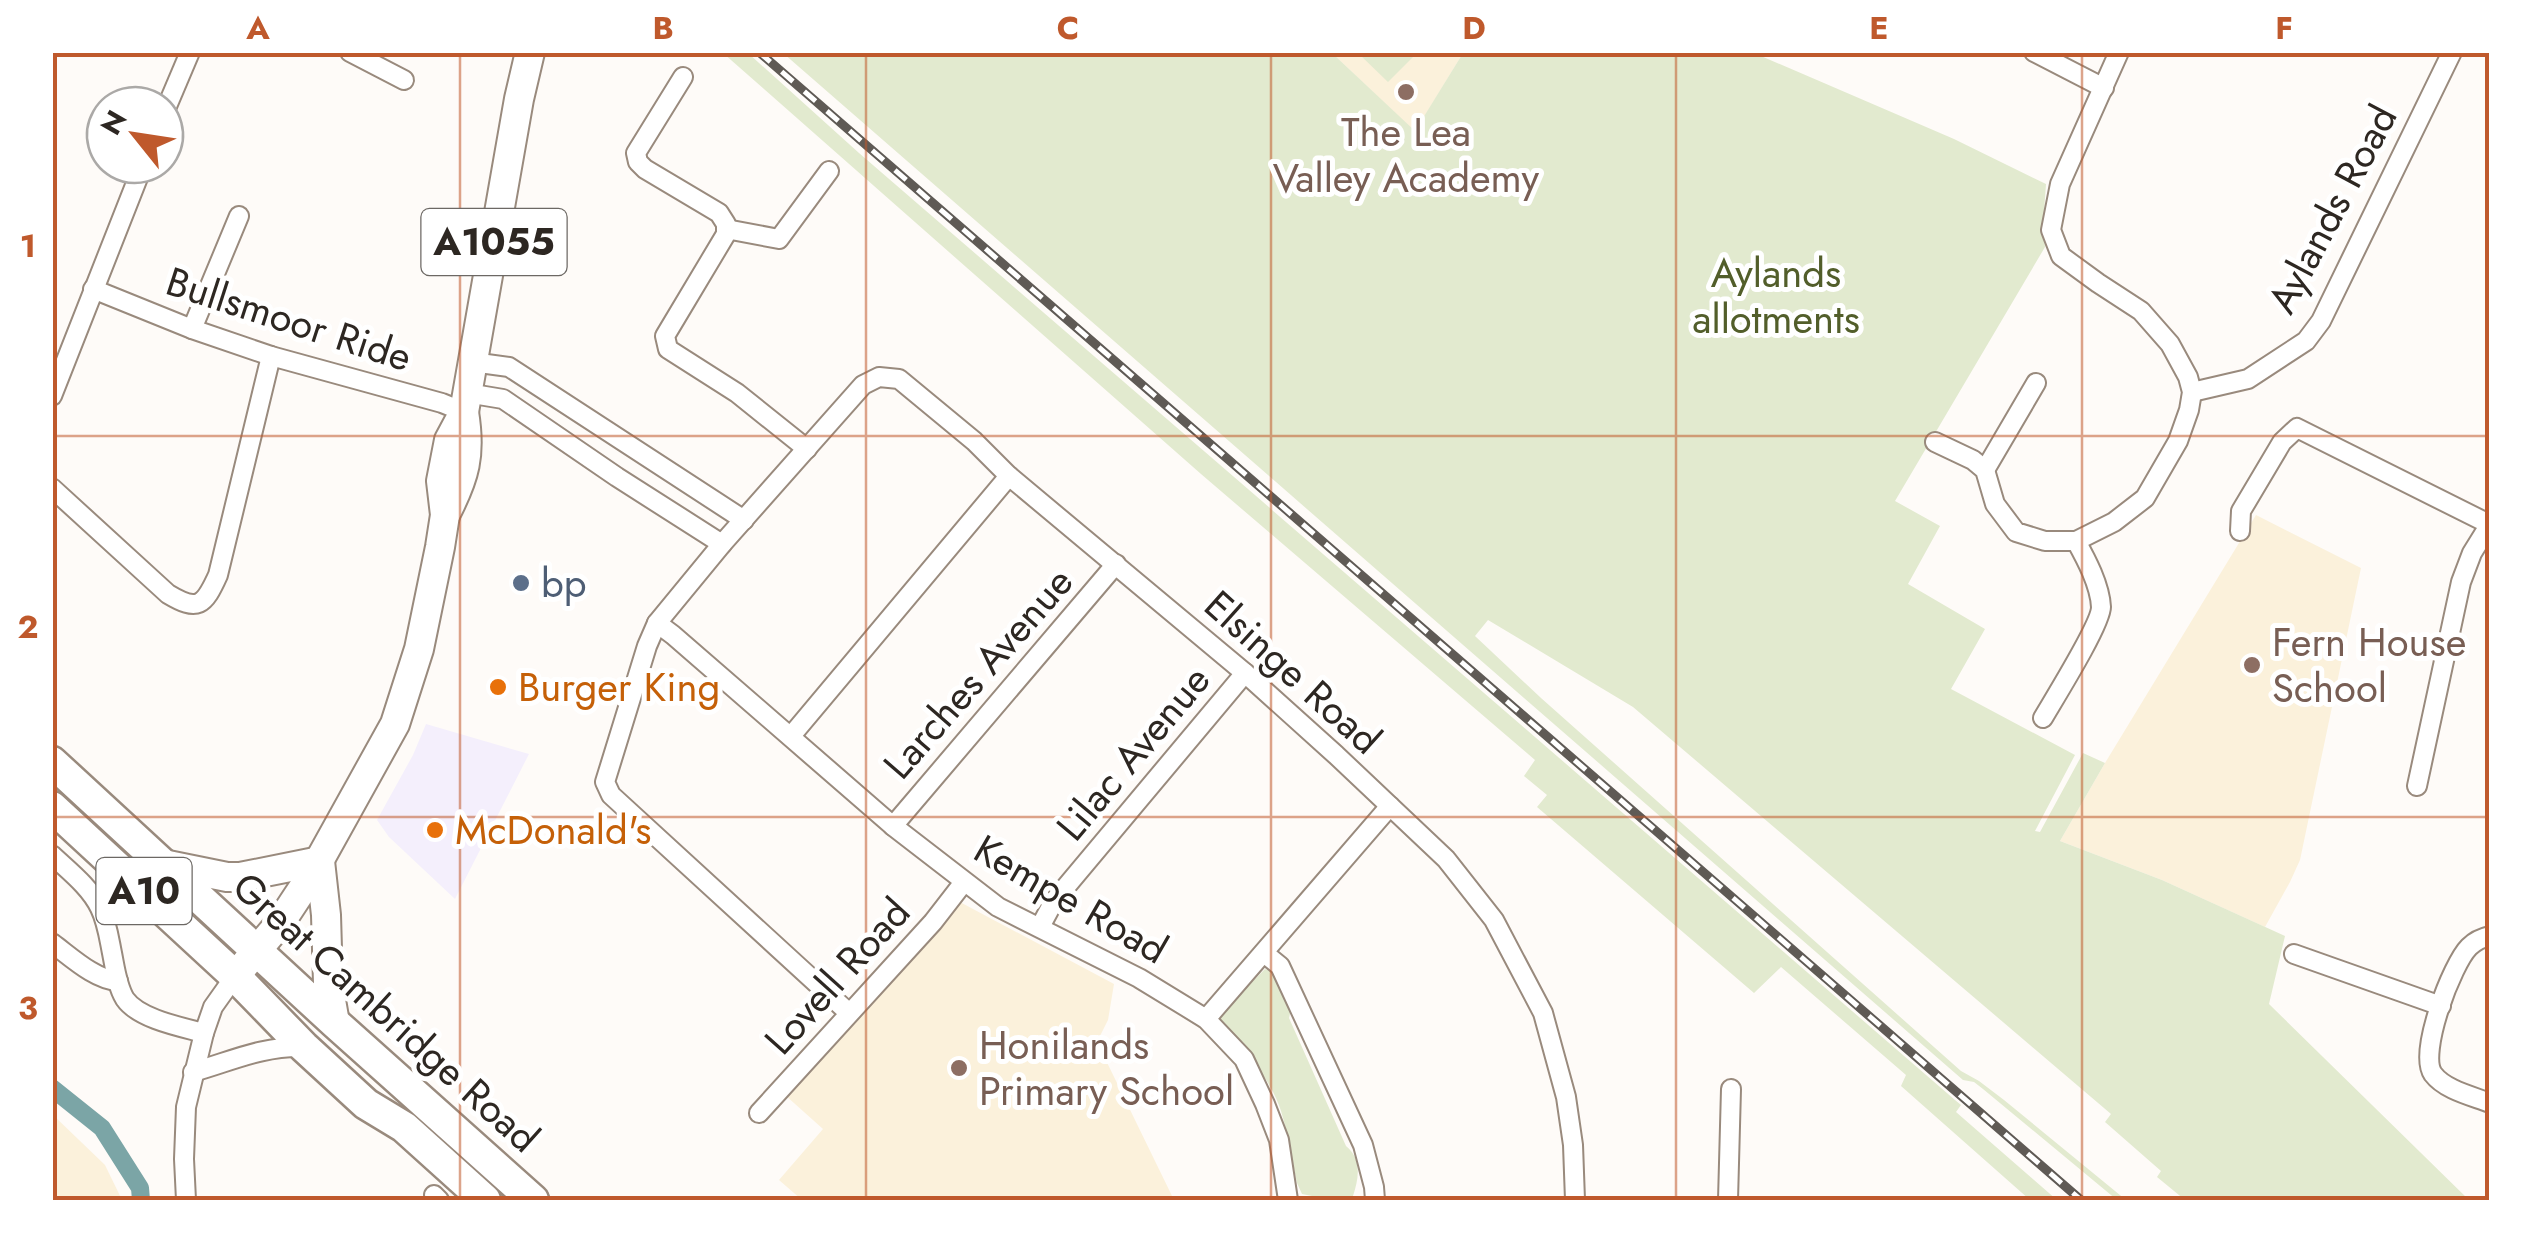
<svg xmlns="http://www.w3.org/2000/svg" width="2542" height="1253" font-family="Jost,sans-serif">
<style>
.commercial{fill:#f4effc}
.education{fill:#fbf1db}
.green{fill:#e2eacf}
.lines{fill:none;stroke-linecap:round;stroke-linejoin:round}
.canal{stroke:#7ba5a6;stroke-width:18}
.minor-casing{stroke:#998a7d;stroke-width:22}
.primary-casing{stroke:#998a7d;stroke-width:32}
.trunk-casing{stroke:#998a7d;stroke-width:35}
.minor{stroke:#fff;stroke-width:18}
.primary{stroke:#fff;stroke-width:28}
.trunk{stroke:#fff;stroke-width:30}
.rail-casing{stroke:#5f5a55;stroke-width:9}
.rail{stroke:#fff;stroke-width:5;stroke-dasharray:15;stroke-linecap:butt}
.grid{fill:none;stroke:#bf592c;stroke-width:2.5;stroke-opacity:0.55}
.education-dot{fill:#8d6e63;stroke:#fff;stroke-width:4}
.service-dot{fill:#5c6f8a;stroke:#fff;stroke-width:4}
.food-dot{fill:#e8710a;stroke:#fff;stroke-width:4}
.labels{text-anchor:middle;stroke-width:10;stroke-linejoin:round;paint-order:stroke}
.shield{fill:#fff;stroke:#6c6864;stroke-width:2.5}
.shield-label{font-size:38px;font-weight:bold;fill:#2d2722}
.education-label{font-size:40px;fill:#785e54;stroke:#fff;text-anchor:start}
.street-label{font-size:40px;fill:#2d2722;stroke:#fff}
.park-label{font-size:40px;fill:#525e2a;stroke:#fff}
.service-label{font-size:40px;fill:#4e5e75;stroke:#fff;text-anchor:start}
.food-label{font-size:40px;fill:#c56008;stroke:#fff;text-anchor:start}
.neatline{fill:none;stroke:#bf592c;stroke-width:4}
.grid-label{font-size:32px;text-anchor:middle;font-weight:bold;fill:#bf592c}
</style>
<rect width="100%" height="100%" fill="#fefbf8"/>
<!-- commercial -->
<polygon class="commercial" points="426,724 529,754 455,899 389,837 377,820 413,755"/>
<!-- education -->
<g class="education">
<polygon points="1332,53 1463,53 1415,132"/>
<polygon points="2256,515 2361,568 2300,860 2290,882 2265,927 2162,880 2060,841 2105,763"/>
<polygon points="958,901 1114,984 1108,1020 1097,1042 1174,1200 802,1200 779,1180 823,1129 785,1095"/>
<polygon points="53,1115 105,1165 122,1200 53,1200"/>
</g>
<!-- green -->
<g class="green">
<polygon points="723,53 748,53 859,153 1955,1100 1961,1105 1956,1112 2057,1200 2030,1200 1901,1086 1906,1075 1781,967 1754,993 1537,807 1547,795 1524,776 1535,760 1201,474"/>
<polygon points="783,53 1332,53 1415,131 1463,53 1754,53 1954,139 2046,184 2043,226 2045,247 1895,501 1940,526 1908,584 1985,629 1951,689 2075,755 2035,831 2040,832 2083,753 2105,763 2060,841 2162,880 2285,936 2269,1004 2469,1200 2185,1200 2157,1177 2161,1171 2105,1122 2111,1114 1633,707 1488,620 1475,636 1541,698 1961,1071 1979,1081 2004,1100 2126,1200 2117,1200 1983,1089 1974,1082 1963,1080"/>
<polygon points="1358,53 1417,53 1388,82"/>
<path d="M 1265,969 L 1274,973 L 1292,1005 L 1289,1018 L 1346,1146 C 1362,1159 1359,1178 1353,1196 L 1317,1197 L 1302,1194 L 1297,1183 C 1292,1159 1288,1134 1281,1111 C 1271,1080 1245,1048 1221,1025 L 1221,1013 Z"/>
</g>
<g class="lines">
<!-- canal -->
<polyline class="canal" points="52,1088 102,1128 140,1188 141,1200"/>
<defs>
<g id="minor">
<polyline points="350,52 404,80"/>
<polyline points="2034,52 2104,88"/>
<polyline points="683,77 636,153 638,162 645,169 719,213 726,224 726,234 665,336 668,349 737,393 807,449"/>
<polyline points="165,111 190,52"/>
<polyline points="726,229 779,239 829,171"/>
<polyline points="93,289 192,329 271,356 442,403 464,412"/>
<polyline points="192,329 239,216"/>
<polyline points="472,362 509,367 744,520"/>
<polyline points="2192,392 2248,379 2306,341 2321,321 2452,52"/>
<polyline points="467,393 503,399 617,477 722,544"/>
<polyline points="52,396 143,165"/>
<polyline points="1935,442 1973,460 1985,470 1995,504 2016,532 2045,541 2076,541 2114,522 2145,498 2178,441 2189,410 2192,392 2188,377 2170,344 2141,311 2098,283 2061,256 2051,230 2060,184 2119,52"/>
<polyline points="1985,470 2036,383"/>
<path d="M 52,488 L 168,594 C 198,612 204,606 218,575 L 271,356"/>
<polyline points="2240,531 2241,511 2282,442 2297,428 2489,524"/>
<polyline points="657,623 673,635 893,826 998,907 1139,978 1206,1019 1244,1059 1265,1104 1279,1140 1288,1200"/>
<path d="M 2043,718 C 2054,699 2101,624 2101,607 C 2100,585 2086,559 2076,541"/>
<polyline points="791,736 1009,476"/>
<polyline points="2417,786 2461,582 2472,553 2490,524"/>
<polyline points="893,826 1116,564"/>
<path d="M 52,855 C 69,871 90,887 100,908 C 107,922 109,938 112,953 C 115,968 117,986 125,999 C 139,1019 181,1027 204,1033"/>
<polyline points="1040,927 1054,901 1245,673"/>
<path d="M 2490,936 C 2481,938 2475,941 2469,947 C 2452,964 2418,1053 2433,1074 C 2445,1090 2472,1096 2490,1103"/>
<path d="M 52,943 C 70,956 95,980 118,981"/>
<polyline points="1264,953 1280,966 1363,1145 1374,1187 1375,1200"/>
<polyline points="2294,954 2441,1006"/>
<polyline points="849,1013 611,795 605,782 647,646 657,623 722,544 863,385 879,377 899,379 974,441 1009,476 1245,673 1336,755 1446,859 1494,920 1543,1013 1566,1097 1573,1145 1575,1200"/>
<polyline points="1206,1019 1390,806"/>
<path d="M 193,1072 C 232,1061 262,1046 303,1047"/>
<polyline points="759,1113 933,922 964,882"/>
<polyline points="434,1195 439,1200"/>
<polyline points="186,1200 184,1159 186,1107 204,1033 213,1007 235,976"/>
<polyline points="1728,1200 1731,1089"/>
</g>
<g id="primary">
<path d="M 445,515 C 465,477 471,455 464,412"/>
<polyline points="320,861 326,915 328,983 335,1023"/>
<polyline points="163,864 227,877 240,877 320,861"/>
<polyline points="235,976 280,923 309,879 395,724 419,649 440,547 445,515 441,481 449,440 464,412 519,99 530,52"/>
</g>
<g id="trunk">
<polyline points="52,762 335,1023 533,1200"/>
<polyline points="52,807 235,976 304,1047 366,1104 404,1127 485,1200"/>
</g>
</defs>
<!-- minor casing -->
<use href="#minor" class="minor-casing"/>
<!-- primary casing -->
<use href="#primary" class="primary-casing"/>
<!-- trunk casing -->
<use href="#trunk" class="trunk-casing"/>
<!-- minor -->
<use href="#minor" class="minor"/>
<!-- primary -->
<use href="#primary" class="primary"/>
<!-- trunk -->
<use href="#trunk" class="trunk"/>
<defs>
<polyline id="rail" points="759,52 2081,1200"/>
</defs>
<!-- rail casing -->
<use href="#rail" class="rail-casing"/>
<!-- rail -->
<use href="#rail" class="rail"/>
</g>
<!-- grid -->
<path class="grid" d="M 460,52 L 460,1200M 866,52 L 866,1200M 1271,52 L 1271,1200M 1676,52 L 1676,1200M 2082,52 L 2082,1200M 52,436 L 2490,436M 52,817 L 2490,817"/>
<!-- markers -->
<g class="education-dot">
<circle cx="1406" cy="92" r="10"/>
<circle cx="2252" cy="665" r="10"/>
<circle cx="959" cy="1068" r="10"/>
</g>
<circle class="service-dot" cx="521" cy="583" r="10"/>
<g class="food-dot">
<circle cx="498" cy="687" r="10"/>
<circle cx="435" cy="830" r="10"/>
</g>
<g class="labels">
<!-- shield labels -->
<g class="shield">
<rect x="421.5" y="209" width="145" height="66" rx="8"/>
<rect x="96.5" y="858" width="95" height="66" rx="8"/>
</g>
<g class="shield-label">
<text x="494" y="255">A1055</text>
<text x="144" y="904">A10</text>
</g>
<!-- education labels -->
<g class="education-label">
<text x="1406" y="146" text-anchor="middle">The Lea<tspan x="1406" dy="46">Valley Academy</tspan></text>
<text x="2272" y="656">Fern House<tspan x="2272" dy="46">School</tspan></text>
<text x="979" y="1059">Honilands<tspan x="979" dy="46">Primary School</tspan></text>
</g>
<!-- street labels -->
<g class="street-label">
<text transform="translate(2332 209) rotate(-62)" y="14">Aylands Road</text>
<text transform="translate(289 319) rotate(18)" y="14">Bullsmoor Ride</text>
<text transform="translate(1293 672) rotate(42)" y="14">Elsinge Road</text>
<text transform="translate(978 673) rotate(-49)" y="14">Larches Avenue</text>
<text transform="translate(1133 753) rotate(-50)" y="14">Lilac Avenue</text>
<text transform="translate(1071 899) rotate(30)" y="14">Kempe Road</text>
<text transform="translate(837 976) rotate(-48)" y="14">Lovell Road</text>
<text transform="translate(386 1012) rotate(42)" y="14">Great Cambridge Road</text>
</g>
<!-- park labels -->
<g class="park-label">
<text x="1776" y="287">Aylands<tspan x="1776" dy="46">allotments</tspan></text>
</g>
<!-- service labels -->
<g class="service-label">
<text x="541" y="597">bp</text>
</g>
<!-- food labels -->
<g class="food-label">
<text x="518" y="701">Burger King</text>
<text x="455" y="844">McDonald's</text>
</g>
</g>
<!-- border -->
<rect width="2542" height="1253" fill="none" stroke="#ffffff" stroke-width="110"/>
<!-- north arrow -->
<g transform="translate(135 135) rotate(300)"><circle r="48" fill="#ffffff" stroke="#aba9a7" stroke-width="2.5"/>
<path d="M0-8L18 38L0 25L-18 38Z" fill="#bf592c"/>
<text y="-15" font-size="28" font-weight="bold" text-anchor="middle" fill="#2d2722">N</text>
</g>
<rect x="55" y="55" width="2432" height="1143" class="neatline"/>
<g class="grid-label">
<text x="258" y="39">A</text>
<text x="663" y="39">B</text>
<text x="1068" y="39">C</text>
<text x="1474" y="39">D</text>
<text x="1879" y="39">E</text>
<text x="2284" y="39">F</text>
<text x="28" y="257">1</text>
<text x="28" y="638">2</text>
<text x="28" y="1019">3</text>
</g>
</svg>
